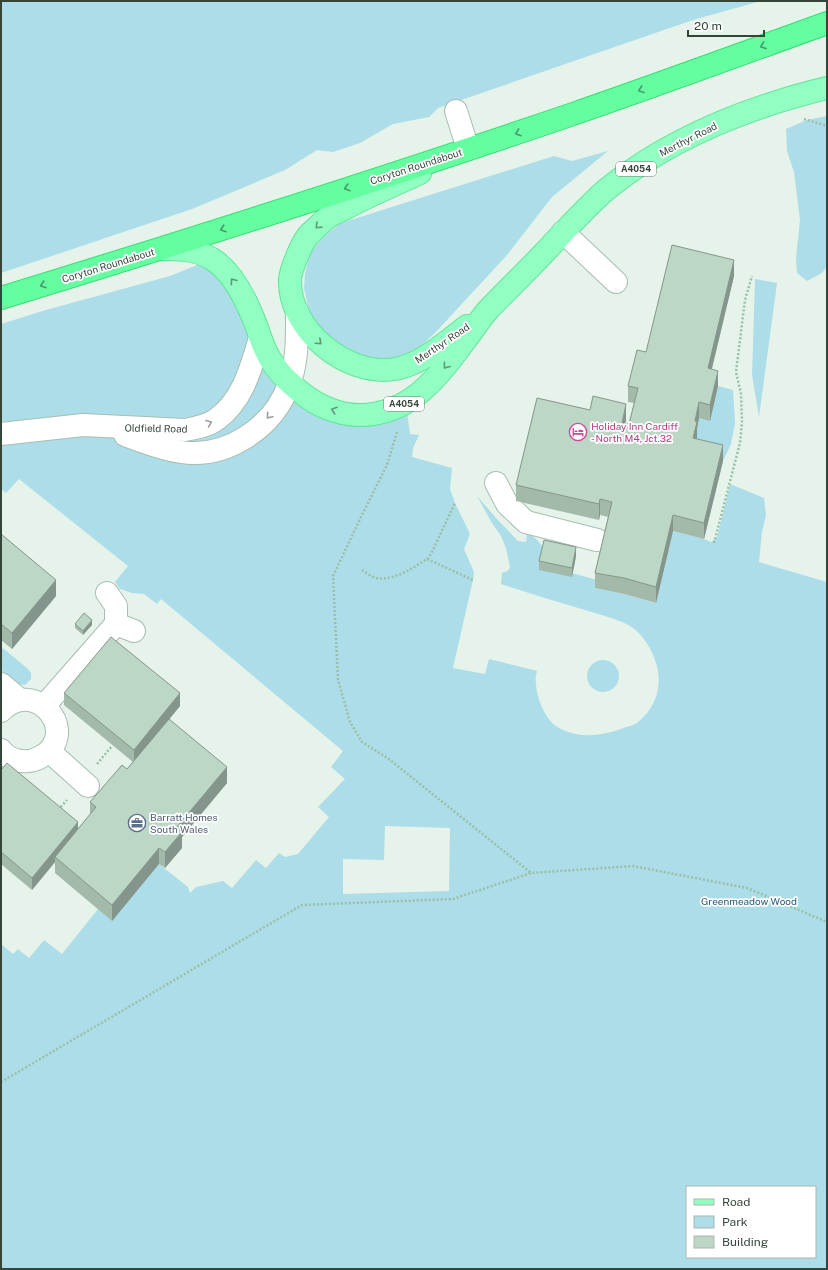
<svg xmlns="http://www.w3.org/2000/svg" width="828" height="1270" font-family="'Public Sans',sans-serif">
<style>
.green{fill:#addde8;fill-rule:evenodd}
.lines{fill:none;stroke-linecap:round;stroke-linejoin:round}
.minor-casing{stroke:#a8beb0;stroke-width:24}
.major-casing{stroke:#62e499;stroke-width:24}
.highway-casing{stroke:#34de71;stroke-width:24}
.path{stroke:#99c0a7;stroke-width:2.5;stroke-dasharray:2 2;stroke-linecap:butt}
.minor{stroke:#fff;stroke-width:22}
.major{stroke:#92ffc2;stroke-width:22}
.highway{stroke:#64fea1;stroke-width:22}
.wall{fill:#a3b9aa}
.shaded-wall{fill:#84968b}
.building{fill:#bdd7c6;stroke:#84968b}
.oneway{stroke:#4a9868}
.oneway2{stroke:#5f9977}
.oneway3{stroke:#9aa29c}
.labels{text-anchor:middle;stroke-width:3.5;stroke-linejoin:round;paint-order:stroke}
.shield{fill:#fff;stroke:#727d75;stroke-width:1}
.shield-label{font-size:9px;font-weight:bold;fill:#35453a}
.street-label{font-size:10px;fill:#35453a;stroke:#fff}
.hotel-label{font-size:10px;fill:#b23c85;stroke:#fff;text-anchor:start}
.service-label{font-size:10px;fill:#4e5e75;stroke:#fff;text-anchor:start}
.park-label{font-size:10px;fill:#285b77;stroke:#fff}
</style>
<rect width="100%" height="100%" fill="#e5f3eb"/>
<!-- green -->
<g class="green">
<polygon points="1,1 761,1 693,20 438,108 429,117 393,124 360,143 333,152 317,150 285,170 192,209 1,273"/>
<polygon points="827,116 827,266 822,273 807,281 797,273 796,258 800,220 794,172 787,151 786,129 807,120"/>
<polygon points="608,151 552,197 507,255 435,333 420,347 406,355 386,360 369,359 334,346 314,321 308,307 304,288 305,273 309,256 317,244 327,234 341,223 554,156 572,161"/>
<path d="M 212,259 L 260,338 L 325,407 L 406,403 L 410,434 L 419,435 L 413,448 L 412,457 L 452,468 L 450,489 L 455,503 L 470,534 L 464,549 L 474,572 L 473,580 L 453,668 L 485,674 L 489,659 L 537,671 C 536,675 535,679 536,683 C 536,696 545,719 556,726 C 577,740 604,736 626,727 C 630,726 634,725 637,723 C 656,708 663,686 656,663 C 652,650 644,636 633,628 C 620,619 600,615 585,610 C 557,602 529,593 501,584 L 502,573 L 508,571 L 510,567 L 506,548 L 501,536 L 492,523 L 477,496 L 497,519 L 518,541 L 526,542 L 527,533 L 532,535 L 537,540 L 544,548 L 572,573 L 597,580 L 595,588 L 624,594 L 655,603 L 673,531 L 704,539 L 711,542 L 717,537 L 730,484 L 764,498 L 766,515 L 762,532 L 759,562 L 827,582 L 827,1269 L 1,1269 L 1,944 L 13,954 L 18,949 L 29,958 L 44,940 L 62,954 L 98,909 L 112,920 L 159,864 L 188,887 L 190,893 L 196,887 L 223,881 L 232,888 L 256,860 L 266,868 L 279,853 L 285,857 L 298,854 L 329,817 L 318,807 L 345,779 L 331,767 L 343,751 L 161,599 L 157,604 L 144,594 L 132,593 L 120,589 L 115,582 L 128,566 L 19,479 L 6,493 L 1,489 L 1,324 L 46,310 L 170,276 ZM 385,826 L 450,828 L 449,891 L 343,894 L 343,859 L 384,860 ZM 687,1187 L 815,1187 L 815,1257 L 687,1257 Z"/>
<polygon points="755,279 777,283 759,417 752,375"/>
<polygon points="718,386 733,390 735,423 731,444 723,461 693,454 695,437 699,418 710,420"/>
<polygon points="1,648 4,649 28,669 31,673 31,679 25,685 17,684 1,670"/>
<circle cx="603" cy="676" r="16"/>
</g>
<g class="lines">
<defs>
<g id="minor">
<polyline points="456,111 468,149"/>
<polyline points="563,232 616,282"/>
<path d="M 1,434 L 83,425 L 185,430 C 195,428 208,426 217,419 C 243,400 251,368 260,338"/>
<path d="M 125,435 C 143,442 162,449 181,452 C 227,459 274,427 289,384 C 298,362 297,334 297,311"/>
<polyline points="496,483 507,504 526,522 597,540"/>
<polyline points="116,624 134,631"/>
<polyline points="1,684 20,700"/>
<polyline points="44,706 116,624 116,606 107,593"/>
<path d="M 1,711 C 33,678 77,726 47,753 C 41,757 35,761 28,761 C 17,762 8,759 1,750"/>
<polyline points="49,751 88,786"/>
</g>
<g id="major">
<path d="M 420,173 C 395,185 370,195 346,208 C 340,211 332,214 327,218 C 323,221 319,225 316,228 C 313,231 309,234 307,237 C 301,245 291,269 290,279 C 288,329 346,377 395,369 C 421,365 447,341 467,326"/>
<path d="M 162,249 C 180,249 196,249 212,259 C 230,270 244,296 252,315 C 258,328 261,343 268,355 C 276,371 289,383 303,394 C 318,406 339,415 359,415 C 413,415 440,374 470,334 C 476,326 481,318 488,310 C 506,291 525,273 543,254 C 564,232 584,209 607,189 C 670,138 749,107 827,88"/>
</g>
<path id="highway" d="M 1,298 C 193,239 385,178 576,113 C 660,84 744,53 827,23"/>
</defs>
<!-- minor casing -->
<use href="#minor" class="minor-casing"/>
<!-- major casing -->
<use href="#major" class="major-casing"/>
<!-- highway casing -->
<use href="#highway" class="highway-casing"/>
<!-- path -->
<g class="path">
<polyline points="804,119 827,126"/>
<polyline points="397,432 387,465 361,517 333,576 338,680 350,722 362,742 389,759 531,873"/>
<polyline points="714,543 740,443 742,422 741,394 736,372 745,300 752,276"/>
<polyline points="427,559 431,554 455,503"/>
<path d="M 362,570 C 366,573 372,577 376,578 C 395,581 412,568 427,559 L 473,580"/>
<polyline points="97,764 112,746"/>
<polyline points="58,810 67,800"/>
<polyline points="1,1082 302,905 453,899 531,873 633,866 747,888 827,922"/>
</g>
<!-- minor -->
<use href="#minor" class="minor"/>
<!-- major -->
<use href="#major" class="major"/>
<!-- highway -->
<use href="#highway" class="highway"/>
</g>
<!-- wall -->
<g class="wall">
<polygon points="734,276 712,369 718,386 710,421 699,418 697,429 696,439 723,461 704,539 673,531 656,603 624,594 595,588 595,573 608,517 600,515 599,520 516,501 516,485 626,420 625,423 629,424 634,403 628,402 628,386 646,352"/>
<polygon points="1,534 56,596 12,649 1,640"/>
<polygon points="576,556 572,577 539,570 539,561"/>
<polygon points="75,624 92,625 83,635 75,628"/>
<polygon points="64,693 180,706 169,719 227,783 182,837 182,848 165,868 159,864 112,921 55,873 55,862 32,890 1,864 1,770 78,829 90,815 90,802 127,769 133,762 64,705"/>
</g>
<!-- shaded-wall -->
<g class="shaded-wall">
<polygon points="734,260 734,276 708,384 708,368"/>
<polygon points="718,371 718,386 710,421 710,405"/>
<polygon points="699,402 699,418 697,429 697,438 693,454 693,438 695,421"/>
<polygon points="626,404 626,420 622,439 622,423"/>
<polygon points="723,445 723,461 704,539 704,523"/>
<polygon points="600,499 600,515 599,520 599,504"/>
<polygon points="673,515 673,531 656,603 656,587"/>
<polygon points="576,547 576,556 572,577 572,568"/>
<polygon points="56,580 56,596 12,649 12,633"/>
<polygon points="92,620 92,625 83,635 83,631"/>
<polygon points="180,693 180,706 134,763 134,750"/>
<polygon points="227,767 227,783 182,837 182,848 165,868 165,852 176,828"/>
<polygon points="78,822 78,834 55,857 55,862 32,890 32,878"/>
<polygon points="159,848 159,864 112,921 112,905"/>
</g>
<!-- building -->
<g class="building">
<polygon points="672,245 734,260 708,368 718,371 710,405 699,402 695,421 697,422 693,438 723,445 704,523 673,515 656,587 624,578 595,573 612,502 600,499 599,504 516,485 537,398 590,410 593,396 626,404 622,423 629,424 638,388 628,386 637,350 646,352"/>
<polygon points="1,534 56,580 12,633 1,624"/>
<polygon points="544,540 576,547 572,568 539,561"/>
<polygon points="84,613 92,620 83,631 75,624"/>
<polygon points="111,637 180,693 134,750 64,693"/>
<polygon points="169,719 227,767 176,828 182,832 165,852 159,848 112,905 55,857 96,807 90,802 122,765 127,769"/>
<polygon points="7,763 78,822 32,878 1,852 1,770"/>
</g>
<!-- one-way arrows -->
<defs><path id="oneway-chevron" d="M-2-3.5L2.5 0L-2 3.5" fill="none" stroke-width="1.6" stroke-linecap="round" stroke-linejoin="round"/></defs>
<g class="oneway">
<use href="#oneway-chevron" transform="translate(763 46) rotate(160)"/>
<use href="#oneway-chevron" transform="translate(641 90) rotate(160)"/>
<use href="#oneway-chevron" transform="translate(518 133) rotate(161)"/>
<use href="#oneway-chevron" transform="translate(347 188) rotate(162)"/>
<use href="#oneway-chevron" transform="translate(223 229) rotate(162)"/>
<use href="#oneway-chevron" transform="translate(43 285) rotate(163)"/>
</g>
<g class="oneway2">
<use href="#oneway-chevron" transform="translate(318 226) rotate(136)"/>
<use href="#oneway-chevron" transform="translate(233 281) rotate(-126)"/>
<use href="#oneway-chevron" transform="translate(319 342) rotate(42)"/>
<use href="#oneway-chevron" transform="translate(446 366) rotate(127)"/>
<use href="#oneway-chevron" transform="translate(334 410) rotate(-161)"/>
</g>
<g class="oneway3">
<use href="#oneway-chevron" transform="translate(269 416) rotate(131)"/>
<use href="#oneway-chevron" transform="translate(209 423) rotate(-23)"/>
</g>
<!-- icons -->
<defs>
<symbol id="hotel-ring" viewBox="-11 -11 22 22"><circle r="9.5" fill="#fff" stroke="#d1479c" stroke-width="1.5"/><path d="M-6-4.5h1.5V1H6V5H4.5V3h-9V5H-6ZM-4 0a1.8 1.8 0 1 1 3.6 0ZM.5 0V-2.5h3Q6-2.5 6 0Z" fill="#d1479c"/></symbol>
<symbol id="office-ring" viewBox="-11 -11 22 22"><circle r="9.5" fill="#fff" stroke="#5c6f8a" stroke-width="1.5"/><path d="M-6-3h4V-5.5h4V-3h4V5H-6ZM-1-4.5V-3h2v-1.5ZM-6 0V1H6V0Z" fill="#5c6f8a"/></symbol>
</defs>
<g fill-rule="evenodd">
<use href="#hotel-ring" x="568" y="422" width="20" height="20"/>
<use href="#office-ring" x="127" y="813" width="20" height="20"/>
</g>
<g class="labels">
<!-- shield labels -->
<g class="shield">
<rect x="616" y="162" width="40" height="14" rx="3"/>
<rect x="384" y="397" width="40" height="14" rx="3"/>
</g>
<g class="shield-label">
<text x="636" y="172">A4054</text>
<text x="404" y="407">A4054</text>
</g>
<!-- street labels -->
<g class="street-label">
<text transform="translate(688 139) rotate(-27)" y="4">Merthyr Road</text>
<text transform="translate(416 166) rotate(-18)" y="4">Coryton Roundabout</text>
<text transform="translate(108 265) rotate(-17)" y="4">Coryton Roundabout</text>
<text transform="translate(442 343) rotate(-34)" y="4">Merthyr Road</text>
<text transform="translate(156 428) rotate(1)" y="4">Oldfield Road</text>
</g>
<!-- hotel labels -->
<g class="hotel-label">
<text x="591" y="430">Holiday Inn Cardiff<tspan x="591" dy="12">- North M4, Jct.32</tspan></text>
</g>
<!-- service labels -->
<g class="service-label">
<text x="150" y="821">Barratt Homes<tspan x="150" dy="12">South Wales</tspan></text>
</g>
<!-- park labels -->
<g class="park-label">
<text x="749" y="905">Greenmeadow Wood</text>
</g>
</g>
<!-- border -->
<rect width="828" height="1270" fill="none" stroke="#35453a" stroke-width="4"/>
<!-- legend -->
<rect x="686" y="1186" width="130" height="72" fill="#ffffff" stroke="#aeb5b0"/>
<rect x="694" y="1199" width="20" height="6" fill="#92ffc2" stroke="#aeb5b0"/>
<text x="722" y="1206" font-size="12" fill="#35453a">Road</text>
<rect x="694" y="1216" width="20" height="12" fill="#addde8" stroke="#aeb5b0"/>
<text x="722" y="1226" font-size="12" fill="#35453a">Park</text>
<rect x="694" y="1236" width="20" height="12" fill="#bdd7c6" stroke="#aeb5b0"/>
<text x="722" y="1246" font-size="12" fill="#35453a">Building</text>
<!-- scale -->
<path d="M688 30v6h76v-6" fill="none" stroke="#35453a" stroke-width="2"/>
<text x="694" y="30" font-size="12" fill="#35453a" stroke="#ffffff" stroke-width="3" paint-order="stroke">20 m</text>
</svg>
